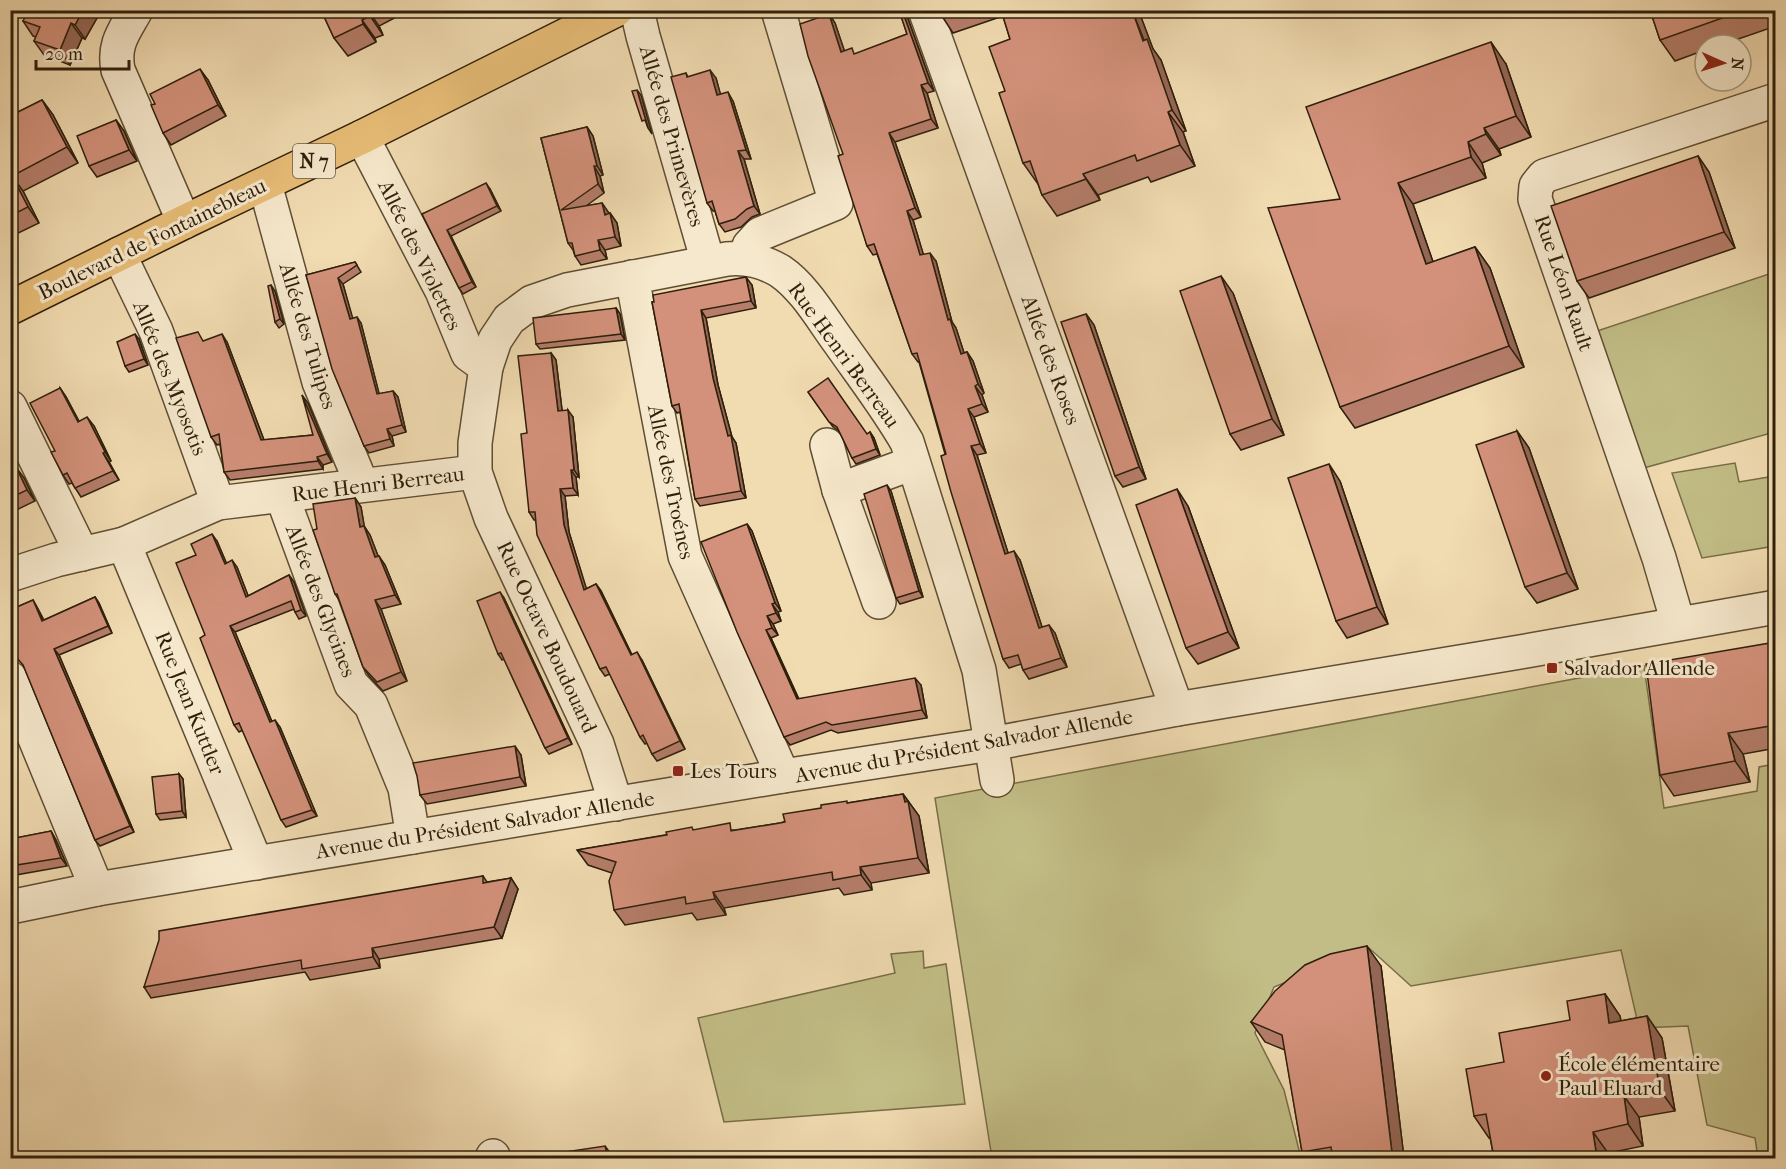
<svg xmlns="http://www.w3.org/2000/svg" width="1786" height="1169" font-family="'IM FELL French Canon',serif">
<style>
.park{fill:#c2bd86;stroke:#786e48;stroke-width:1.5}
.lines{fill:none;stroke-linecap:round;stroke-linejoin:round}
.minor-casing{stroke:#5f4e34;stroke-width:36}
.major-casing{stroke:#2e1f0b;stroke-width:36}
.minor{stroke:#f6e8cc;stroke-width:33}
.major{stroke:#e8be78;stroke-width:33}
.wall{fill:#b57d6a;stroke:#2e1f0b;stroke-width:1.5}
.shaded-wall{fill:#946656;stroke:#2e1f0b;stroke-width:1.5}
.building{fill:#d3917b;stroke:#2e1f0b;stroke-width:1.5}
.poi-dot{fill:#8f2418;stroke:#f6e8cc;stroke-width:2}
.labels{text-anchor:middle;stroke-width:6;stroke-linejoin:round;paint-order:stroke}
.shield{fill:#f6e8cc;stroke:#6a5b45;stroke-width:1.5}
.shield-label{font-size:20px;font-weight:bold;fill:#2e1f0b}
.street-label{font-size:21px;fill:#2e1f0b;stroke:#f6e8cc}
.poi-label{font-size:21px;fill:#2e1f0b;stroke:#f6e8cc;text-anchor:start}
</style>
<rect width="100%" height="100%" fill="#f1dbb1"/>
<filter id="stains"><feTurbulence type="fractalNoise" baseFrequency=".00333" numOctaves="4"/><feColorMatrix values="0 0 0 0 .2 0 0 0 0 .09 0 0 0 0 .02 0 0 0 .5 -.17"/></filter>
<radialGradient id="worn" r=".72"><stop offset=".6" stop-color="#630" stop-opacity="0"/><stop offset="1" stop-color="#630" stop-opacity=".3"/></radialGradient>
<!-- park -->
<g class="park">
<polygon points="1775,272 1775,432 1629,472 1582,336"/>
<polygon points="1735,463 1739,482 1775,476 1775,546 1702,558 1672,473"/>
<polygon points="1644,666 1664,808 1757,791 1759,767 1775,764 1775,1158 1758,1158 1755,1138 1707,1125 1688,1026 1639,1028 1621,950 1411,986 1369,948 1274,987 1255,1033 1284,1090 1301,1158 992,1158 935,798"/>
<polygon points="923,951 924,968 946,964 965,1104 724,1122 698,1018 895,973 891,954"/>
</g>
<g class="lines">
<defs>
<g id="minor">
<path d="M 136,10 C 124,32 113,44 118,70 L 184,222"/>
<polyline points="637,10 643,36 708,262"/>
<polyline points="925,10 1177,709"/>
<polyline points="362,137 442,291 468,354 486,367"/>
<polyline points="265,184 319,382 362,485"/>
<polyline points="119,254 156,331 218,503"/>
<polyline points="746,257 749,246 760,234 836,203 778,10"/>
<polyline points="632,277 685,556 783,776"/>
<polyline points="10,407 82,554"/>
<polyline points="827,445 839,490 879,602"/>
<polyline points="839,490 913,463"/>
<polyline points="282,496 351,684 371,705 405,788 413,837"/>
<polyline points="124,544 256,863"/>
<polyline points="10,575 56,560 124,544 218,503 475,472"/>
<polyline points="1678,623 1659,558 1535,199 1536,186 1544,176 1776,100"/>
<polyline points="10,678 97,889"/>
<path d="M 616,804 L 597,744 L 491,518 L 475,472 L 475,443 L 486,367 L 495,340 L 509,319 L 532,302 L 567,290 L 727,259 C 746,257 763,261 780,271 C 805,288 822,319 839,342 C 862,375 887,407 907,442 L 979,670 L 997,780"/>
<polyline points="10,907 97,889 783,776 991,744 1177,709 1526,651 1776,607"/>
<polyline points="492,1158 493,1156"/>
</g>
<polyline id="major" points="10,308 184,222 362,137 616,10"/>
</defs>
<!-- minor casing -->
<use href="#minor" class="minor-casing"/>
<!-- major casing -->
<use href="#major" class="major-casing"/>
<!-- minor -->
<use href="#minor" class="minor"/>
<!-- major -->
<use href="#major" class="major"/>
</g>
<!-- wall -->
<g class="wall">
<polygon points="321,10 401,10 402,14 379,26 383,35 375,38 376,42 348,56 334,38"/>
<polygon points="899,10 907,10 907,16 934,91 927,93 938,128 895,142 921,217 913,220 923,254 936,261 952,322 956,328 964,353 967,352 973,361 984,393 982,395 988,412 974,417 986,453 977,455 1008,553 1020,560 1042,627 1055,633 1067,667 1029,679 1023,670 1021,664 1009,668 1003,659 919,362 918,362 912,354 877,254 873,255 867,246 843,154 829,14 835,23 844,51 856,54 907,34"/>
<polygon points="938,10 1137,10 1141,17 1153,49 1161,60 1186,131 1183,132 1195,166 1151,182 1148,177 1098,195 1100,200 1057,216 1042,195 1038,184 1023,163 1005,91 1010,39 1003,16 953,33"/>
<polygon points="1650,10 1776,10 1776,26 1721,45 1705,45 1705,50 1675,61 1660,40"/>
<polygon points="101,11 85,39 82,38 70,65 44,55 34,41 36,37 33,36 23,21"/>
<polygon points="1506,64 1531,137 1499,149 1501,155 1482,163 1486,178 1413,204 1433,262 1475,247 1490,268 1524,367 1355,428 1340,407 1340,199"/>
<polygon points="686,73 688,77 716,78 720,94 733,101 751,159 744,159 760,214 752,217 741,227 725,232 719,224 715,211 713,211 707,203"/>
<polygon points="208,80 226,116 171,145 163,133"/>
<polygon points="42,100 53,115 78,163 23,191 39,223 10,237 10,116"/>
<polygon points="116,120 124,131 137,161 97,177 89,166"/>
<polygon points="587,127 593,136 603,175 600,176 604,193 586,206 602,203 609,214 610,213 617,223 621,246 605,250 607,259 581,265 575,256 573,250 568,243 541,138"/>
<polygon points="1698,156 1709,172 1735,248 1589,298 1577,281"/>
<polygon points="490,189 501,211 451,236 476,287 463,294 459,288 422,214"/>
<polygon points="355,262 361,272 343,284 352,318 361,323 379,394 393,391 398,397 406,432 392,436 394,446 369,453 364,446 306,275"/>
<polygon points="752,285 756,308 706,318 718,385 732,437 736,443 746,498 700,506 695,499 680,412 677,413 672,406 652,302"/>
<polygon points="275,291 284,324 279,328 275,322"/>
<polygon points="1233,293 1284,435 1241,450 1230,434"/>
<polygon points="616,308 620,314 625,340 540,349 536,344"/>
<polygon points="1086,314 1094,325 1146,479 1123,487 1115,476"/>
<polygon points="139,339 148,365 129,372 125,366"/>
<polygon points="205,341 227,342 264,440 313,435 308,403 332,462 323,465 323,469 230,480 224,472 220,444 217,445 211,437"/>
<polygon points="551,353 556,360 562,410 573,417 579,477 576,477 578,495 565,496 569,532 586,589 596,584 601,591 632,655 642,660 685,749 657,761 652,754 647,743 645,744 640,737 610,674 605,676 600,669 535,520 534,520 529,512 527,433"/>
<polygon points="60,388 66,397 79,421 94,426 111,461 109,462 119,480 81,497 72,483 69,484 63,475"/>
<polygon points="808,392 867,434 870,432 874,438 880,455 856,464 852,458 839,431 833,427"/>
<polygon points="1517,431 1529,448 1578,589 1537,603 1525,587"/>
<polygon points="10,470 24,478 35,501 10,513"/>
<polygon points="1340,481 1388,624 1347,638 1336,621"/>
<polygon points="891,491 923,597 900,604 896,598"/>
<polygon points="355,498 361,507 364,526 370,535 378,556 385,565 401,604 381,609 407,681 383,691 369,676 363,667 340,601 335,594 317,529"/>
<polygon points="1188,506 1239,648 1198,664 1186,648"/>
<polygon points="747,524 752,531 781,611 778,612 781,621 773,624 778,635 771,638 799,699 921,685 927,718 838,733 831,730 790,745 784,737"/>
<polygon points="217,541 226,563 237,567 248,596 289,575 294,582 306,616 299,619 295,612 294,609 235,632 272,722 280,727 317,816 286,827 281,820 243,730 239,732 234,725 205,635 196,555"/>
<polygon points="95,597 99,603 112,633 59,655 134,832 100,846 95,840 24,666 13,647 10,649 10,610 33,600 37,607 44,620"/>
<polygon points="504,598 572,744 549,754 545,748 504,659 502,660 498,654"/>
<polygon points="1776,642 1776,748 1743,754 1750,782 1674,796 1660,775"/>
<polygon points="521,755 526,786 427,804 420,795"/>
<polygon points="179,774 183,779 186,817 160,820 156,814"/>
<polygon points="903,794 919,816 929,873 871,883 872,890 844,895 839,888 724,908 726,915 697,920 692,913 625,925 614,910 612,873 588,865 577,850 694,830 735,830 780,823 848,803"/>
<polygon points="51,831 56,840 67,866 10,876 10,839"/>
<polygon points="483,876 487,882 511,878 518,889 502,938 379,959 380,968 310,980 305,972 151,998 144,987"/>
<polygon points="1381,966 1404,1158 1307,1158 1302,1152 1285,1050 1265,1042 1251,1022"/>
<polygon points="1605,994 1620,1016 1621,1021 1647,1016 1662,1038 1675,1111 1639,1117 1643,1146 1608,1153 1609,1158 1494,1158 1490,1137 1489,1138 1474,1116 1570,1020"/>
</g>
<!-- shaded-wall -->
<g class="shaded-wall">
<polygon points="83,10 101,11 85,39 75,25"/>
<polygon points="368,10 379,26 383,35 370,16"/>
<polygon points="902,10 907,10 907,16 934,91 928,83"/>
<polygon points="1132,10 1137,10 1141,17 1153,49 1161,60 1186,131 1172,110"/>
<polygon points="829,14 835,23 848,61 841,52"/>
<polygon points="362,20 375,38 376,42 363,24"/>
<polygon points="71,23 82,38 70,65 60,50"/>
<polygon points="1491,42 1506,64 1531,137 1516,116"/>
<polygon points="200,69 208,80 226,116 218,105"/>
<polygon points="710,70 716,78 723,103 717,95"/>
<polygon points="921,85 927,93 938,128 931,119"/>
<polygon points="637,90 641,95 652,134 648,128"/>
<polygon points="728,92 733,101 751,159 746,150"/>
<polygon points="42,100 53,115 78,163 67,147"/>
<polygon points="1168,112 1183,132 1195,166 1180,145"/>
<polygon points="116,120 124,131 137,161 129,150"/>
<polygon points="587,127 593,136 603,175 597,166"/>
<polygon points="1484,128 1499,149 1501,155 1486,134"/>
<polygon points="889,133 895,142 921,217 915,208"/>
<polygon points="1468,142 1482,163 1486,178 1471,157"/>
<polygon points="738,151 744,159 760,214 754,206"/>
<polygon points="1698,156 1709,172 1735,248 1724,232"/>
<polygon points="594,166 600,176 604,193 598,184"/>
<polygon points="1083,174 1098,195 1100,200 1086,179"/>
<polygon points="12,176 23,191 39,223 28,207"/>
<polygon points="486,183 490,189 501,211 497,206"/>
<polygon points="1398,183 1413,204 1441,285 1426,264"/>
<polygon points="602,203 609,213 611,224 605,215"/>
<polygon points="907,211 913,220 926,263 920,255"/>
<polygon points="610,213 617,223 621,246 615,237"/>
<polygon points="447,230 451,236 476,287 472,282"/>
<polygon points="598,240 605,250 607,259 600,250"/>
<polygon points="1475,247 1490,268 1524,367 1509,346"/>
<polygon points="930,253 936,261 952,322 956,328 967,362 961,354 948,320"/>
<polygon points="1221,276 1233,293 1284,435 1272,419"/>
<polygon points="746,277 752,285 756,308 751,301"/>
<polygon points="338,278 343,284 355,326 350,319"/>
<polygon points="271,285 275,291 284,324 280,319"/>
<polygon points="616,308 620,314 625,340 621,334"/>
<polygon points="701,310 706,318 718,385 732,437 736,443 746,498 741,491 713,378"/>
<polygon points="1086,314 1094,325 1146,479 1139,467"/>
<polygon points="357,317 361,323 381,401 377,394"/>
<polygon points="135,334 139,339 148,365 144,359"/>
<polygon points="222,334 227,342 267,448 261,440"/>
<polygon points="967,352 973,361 984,393 978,384"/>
<polygon points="551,353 556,360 563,418 558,411"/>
<polygon points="975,386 982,395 988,412 982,404"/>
<polygon points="60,388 66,397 84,431 78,422"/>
<polygon points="393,391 398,397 406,432 402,425"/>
<polygon points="302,395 308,403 332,462 327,454"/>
<polygon points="968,409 974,417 986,453 980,444"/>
<polygon points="568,410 573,417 579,477 574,470"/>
<polygon points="87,417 94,426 111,461 105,452"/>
<polygon points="387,429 392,436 394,446 390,439"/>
<polygon points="1517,431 1529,448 1578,589 1567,573"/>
<polygon points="870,432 874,438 880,455 876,449"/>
<polygon points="971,446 977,455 1011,562 1005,554"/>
<polygon points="103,453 109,462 119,480 113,471"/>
<polygon points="317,457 323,465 323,469 318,461"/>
<polygon points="1329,464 1340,481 1388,624 1377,607"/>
<polygon points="16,467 24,478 35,501 27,490"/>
<polygon points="571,470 576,477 578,495 573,488"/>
<polygon points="887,485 891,491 923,597 919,591"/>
<polygon points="560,489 565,496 569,532 589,597 584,590 564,525"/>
<polygon points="1177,489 1188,506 1239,648 1228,632"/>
<polygon points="355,498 361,507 366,536 360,527"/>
<polygon points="747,524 752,531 781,611 775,603"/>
<polygon points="364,526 370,535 382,566 375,557"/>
<polygon points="212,534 217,541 230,571 225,564"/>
<polygon points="1014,551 1020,560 1045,636 1039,628"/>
<polygon points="379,556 385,565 401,604 395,595"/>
<polygon points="232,560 237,567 251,603 246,597"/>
<polygon points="289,575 294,582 306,616 301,610"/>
<polygon points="596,584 601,591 636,663 631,655"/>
<polygon points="500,592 504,598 572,744 568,738"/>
<polygon points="95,597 99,603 112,633 108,626"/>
<polygon points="33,600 37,607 47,627 42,621"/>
<polygon points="375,600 381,609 407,681 401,672"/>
<polygon points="772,604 778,612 781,621 776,613"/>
<polygon points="767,616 773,624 778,635 772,628"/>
<polygon points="1049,625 1055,633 1067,667 1061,658"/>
<polygon points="230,626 235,632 275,729 270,722"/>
<polygon points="766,630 771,638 802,707 797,699"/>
<polygon points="54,649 59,655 134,832 130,826"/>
<polygon points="637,652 642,660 685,749 680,741"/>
<polygon points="915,678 921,685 927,718 922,710"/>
<polygon points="275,720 280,727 317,816 312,810"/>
<polygon points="1728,733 1743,754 1750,782 1735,761"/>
<polygon points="515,746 521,755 526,786 520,777"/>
<polygon points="179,774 183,779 186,817 182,811"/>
<polygon points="903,794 919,816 929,873 918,858"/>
<polygon points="51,831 56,840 67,866 61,858"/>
<polygon points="860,867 871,883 872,890 861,875"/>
<polygon points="511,878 518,889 502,938 494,927"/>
<polygon points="713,892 724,908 726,915 715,899"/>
<polygon points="1367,946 1381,966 1404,1158 1395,1158 1392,1153"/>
<polygon points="372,948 379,959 380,968 373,957"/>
<polygon points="1605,994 1620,1016 1624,1045 1609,1023"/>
<polygon points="1647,1016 1662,1038 1675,1111 1660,1090"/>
<polygon points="1624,1096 1639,1117 1643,1146 1628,1124"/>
<polygon points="1593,1132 1608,1153 1609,1158 1597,1158"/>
<polygon points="605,1146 614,1158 608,1158"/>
</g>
<!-- building -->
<g class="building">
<polygon points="29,10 83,10 75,25 71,23 60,50 34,41 40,27 23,21"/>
<polygon points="321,10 368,10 370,16 362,20 363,24 334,38"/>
<polygon points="899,10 902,10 928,83 921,85 931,119 889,133 915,208 907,211 920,255 930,253 948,320 950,319 961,354 967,352 978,384 975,386 982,404 968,409 980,444 971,446 1005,554 1014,551 1039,628 1049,625 1061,658 1023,670 1018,655 1003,659 951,492 941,456 946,454 917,353 912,354 874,244 867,246 838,156 843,154 808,56 800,24 829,14 841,52 852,48 854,54 907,34"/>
<polygon points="1001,10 1132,10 1143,41 1147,39 1156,64 1172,110 1168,112 1180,145 1137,161 1135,155 1083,174 1086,179 1042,195 1030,161 1023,163 999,93 1005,91 989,47 1010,39"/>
<polygon points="1650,10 1745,10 1660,40"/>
<polygon points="1491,42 1516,116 1484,128 1486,134 1468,142 1471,157 1398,183 1426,264 1475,247 1509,346 1340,407 1268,208 1340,199 1306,107"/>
<polygon points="200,69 218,105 163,133 151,105 155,104 150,94"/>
<polygon points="710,70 717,95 728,92 746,150 738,151 754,206 747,209 735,219 719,224 712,201 707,203 671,77 686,73 687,77"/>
<polygon points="637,90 648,128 645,120 642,121 632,91"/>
<polygon points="42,100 67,147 12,176 28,207 10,216 10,116"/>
<polygon points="116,120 129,150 89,166 77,136"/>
<polygon points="587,127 597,166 594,166 598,184 561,210 602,203 605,215 610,213 615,237 598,240 600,250 575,256 572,243 568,243 541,138"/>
<polygon points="1698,156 1724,232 1577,281 1551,206"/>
<polygon points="486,183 497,206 447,230 472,282 459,288 422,214"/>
<polygon points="355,262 357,265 338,278 350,319 357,317 377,394 393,391 402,425 387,429 390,439 364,446 332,369 306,275"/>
<polygon points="1221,276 1272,419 1230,434 1180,291"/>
<polygon points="746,277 751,301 701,310 713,378 728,436 731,435 741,491 695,499 679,404 672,406 652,302 654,302 653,295"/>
<polygon points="271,285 280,319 275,322 268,286"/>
<polygon points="616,308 621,334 536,344 533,318"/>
<polygon points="1086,314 1139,467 1115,476 1061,322"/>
<polygon points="198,332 203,341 222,334 261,440 313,435 302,395 327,454 317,457 318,461 224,472 219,434 211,437 176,338"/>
<polygon points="135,334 144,359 125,366 117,342"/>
<polygon points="551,353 558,411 568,410 574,470 571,470 573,488 560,489 564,525 584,590 596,584 631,655 637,652 680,741 652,754 643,735 640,737 606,667 600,669 537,535 535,512 529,512 521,434 527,433 518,356"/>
<polygon points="828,378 867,434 870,432 876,449 852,458 837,427 829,422 808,392"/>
<polygon points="60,388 78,422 87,417 105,452 103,453 113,471 75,488 67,473 63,475 51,452 55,451 30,403"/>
<polygon points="1517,431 1567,573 1525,587 1476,445"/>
<polygon points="1329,464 1377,607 1336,621 1288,478"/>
<polygon points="16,467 27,490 10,498 10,470"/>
<polygon points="887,485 919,591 896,598 864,494"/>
<polygon points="1177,489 1228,632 1186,648 1136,505"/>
<polygon points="355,498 360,527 364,526 375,557 379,556 395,595 375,600 401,672 377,682 363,667 337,594 335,594 313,530 317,529 313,504"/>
<polygon points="747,524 775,603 772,604 776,613 767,616 772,628 766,630 797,699 915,678 922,710 832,725 826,722 784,737 737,632 701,542"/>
<polygon points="212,534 225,564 232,560 246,597 289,575 301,610 295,612 291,601 230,626 270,722 275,720 312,810 281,820 239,723 234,725 200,638 205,635 176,563 196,555 191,544"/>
<polygon points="500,592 568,738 545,748 501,653 498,654 477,601"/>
<polygon points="95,597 108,626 54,649 130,826 95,840 23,665 16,657 10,642 10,610 33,600 42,621"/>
<polygon points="1776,642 1776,725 1728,733 1735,761 1660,775 1646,664"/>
<polygon points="515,746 520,777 420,795 417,776 413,763"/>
<polygon points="179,774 182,811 156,814 152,777"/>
<polygon points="903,794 905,802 908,801 918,858 860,867 861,875 833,880 832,872 713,892 715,899 686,904 685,897 614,910 609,881 616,862 577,850 667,835 666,832 692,827 693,830 730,823 731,831 780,823 785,822 783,814 821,808 821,805 847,801 847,803"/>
<polygon points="51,831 61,858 10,866 10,839"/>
<polygon points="483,876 483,883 511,878 494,927 372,948 373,957 302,969 301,960 144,987 159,940 159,931"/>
<polygon points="1367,946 1392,1153 1366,1158 1333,1158 1331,1147 1302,1152 1282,1035 1251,1022 1275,991 1305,965 1330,954"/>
<polygon points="1605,994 1609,1023 1647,1016 1660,1090 1624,1096 1628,1124 1593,1132 1597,1158 1494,1158 1486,1114 1474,1116 1466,1069 1504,1062 1499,1033 1570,1020 1567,1001"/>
<polygon points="605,1146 608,1158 525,1158"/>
</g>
<!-- markers -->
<g class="poi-dot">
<rect x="1546" y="662" width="12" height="12" rx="3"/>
<rect x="672" y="765" width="12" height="12" rx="3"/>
<circle cx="1546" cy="1076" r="6"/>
</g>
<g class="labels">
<!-- shield labels -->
<rect class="shield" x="293" y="144" width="42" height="34" rx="4.5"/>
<g class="shield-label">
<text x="314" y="168">N 7</text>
</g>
<!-- street labels -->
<g class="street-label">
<text transform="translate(672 136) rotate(74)" y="7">Allée des Primevères</text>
<text transform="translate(152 239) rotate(-26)" y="7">Boulevard de Fontainebleau</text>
<text transform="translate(420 255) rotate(64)" y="7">Allée des Violettes</text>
<text transform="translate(1564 283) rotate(71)" y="7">Rue Léon Rault</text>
<text transform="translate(308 336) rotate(73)" y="7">Allée des Tulipes</text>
<text transform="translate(844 355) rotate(54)" y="7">Rue Henri Berreau</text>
<text transform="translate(1051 360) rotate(70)" y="7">Allée des Roses</text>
<text transform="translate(170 378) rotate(68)" y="7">Allée des Myosotis</text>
<text transform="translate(671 482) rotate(78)" y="7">Allée des Troénes</text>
<text transform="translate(378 484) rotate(-7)" y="7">Rue Henri Berreau</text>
<text transform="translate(321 601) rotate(69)" y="7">Allée des Glycines</text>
<text transform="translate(547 637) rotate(65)" y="7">Rue Octave Boudouard</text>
<text transform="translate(190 703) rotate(68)" y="7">Rue Jean Kuttler</text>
<text transform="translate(964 746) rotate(-10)" y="7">Avenue du Président Salvador Allende</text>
<text transform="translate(485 825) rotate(-9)" y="7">Avenue du Président Salvador Allende</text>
</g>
<!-- poi labels -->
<g class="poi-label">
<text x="1564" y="675">Salvador Allende</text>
<text x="690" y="778">Les Tours</text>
<text x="1558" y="1071">École élémentaire<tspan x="1558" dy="24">Paul Eluard</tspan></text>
</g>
</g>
<!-- margin -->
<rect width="1786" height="1169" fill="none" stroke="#f1dbb1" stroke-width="36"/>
<rect x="12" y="12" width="1762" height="1145" fill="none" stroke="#2e1f0b" stroke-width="3"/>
<rect x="18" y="18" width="1750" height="1133" fill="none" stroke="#2e1f0b" stroke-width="1.5"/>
<!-- north arrow -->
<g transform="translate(1723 63) rotate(93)"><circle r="28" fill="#f6e8cc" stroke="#a6987f" stroke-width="1.5"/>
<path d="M0-4.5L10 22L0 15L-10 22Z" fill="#8f2418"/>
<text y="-9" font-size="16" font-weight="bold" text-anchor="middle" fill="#2e1f0b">N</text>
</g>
<!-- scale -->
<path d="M36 60v9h93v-9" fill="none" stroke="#2e1f0b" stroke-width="3"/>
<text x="45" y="60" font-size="18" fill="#2e1f0b" stroke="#f6e8cc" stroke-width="4.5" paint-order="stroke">20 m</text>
<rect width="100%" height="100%" filter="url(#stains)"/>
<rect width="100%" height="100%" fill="url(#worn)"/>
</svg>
